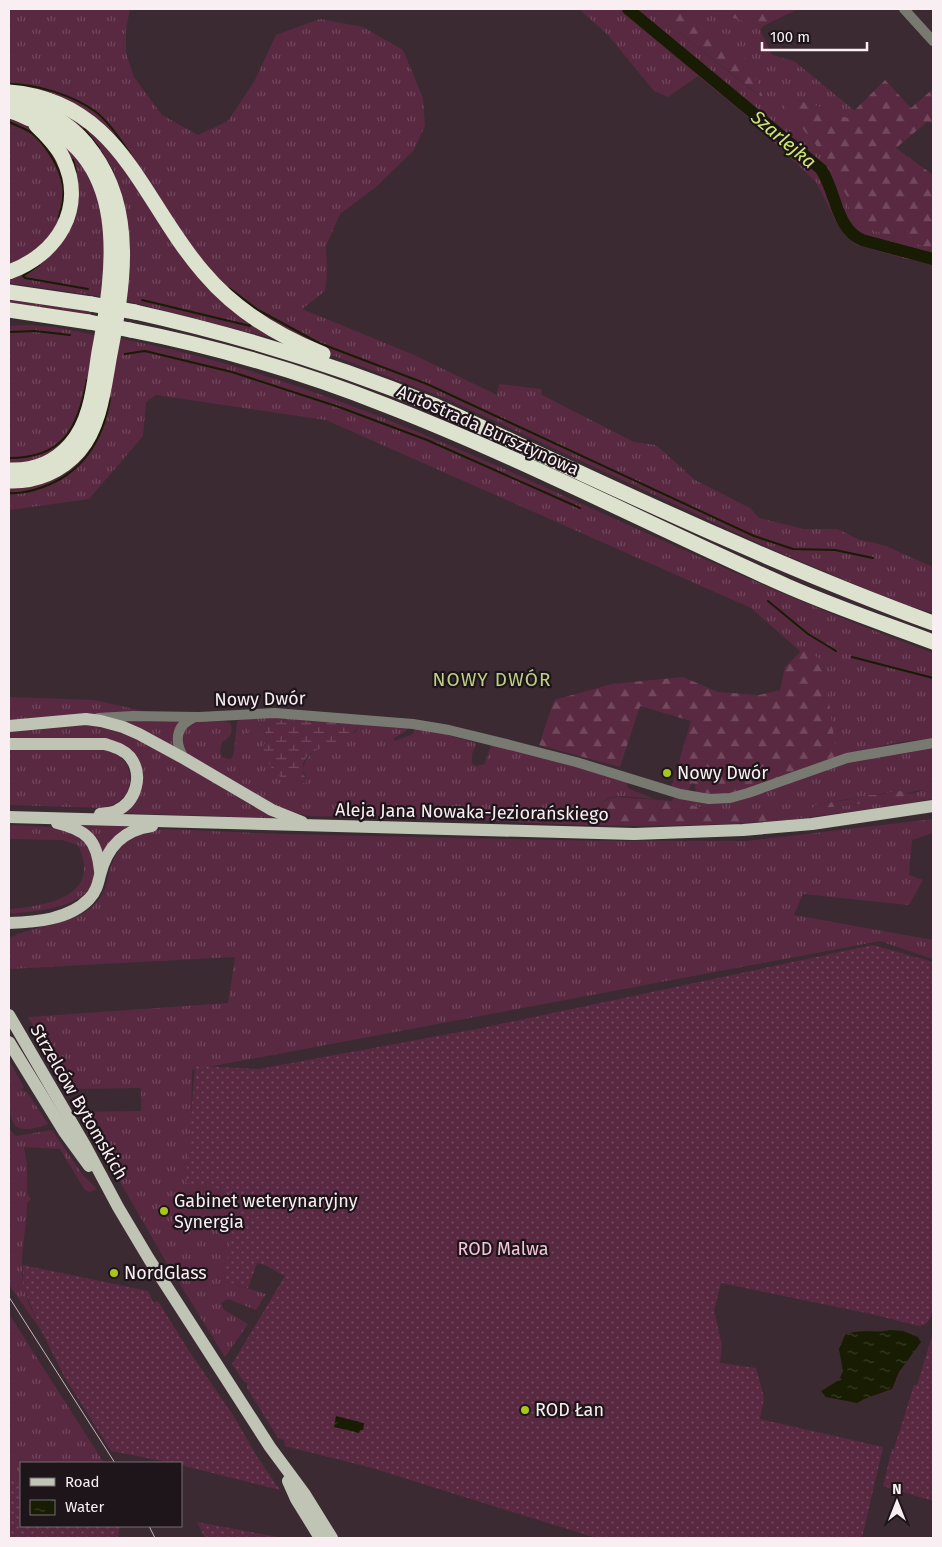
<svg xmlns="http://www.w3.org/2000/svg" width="942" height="1547" font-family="'Fira Sans',sans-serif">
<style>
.grass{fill:url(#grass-tufts);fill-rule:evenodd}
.forest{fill:url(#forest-firs)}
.wetland{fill:url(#wetland-marsh)}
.garden{fill:url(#garden-dots)}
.water{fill:url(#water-ripples)}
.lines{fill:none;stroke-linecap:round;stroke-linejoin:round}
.stream{stroke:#171c02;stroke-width:2}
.river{stroke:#171c02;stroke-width:12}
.minor{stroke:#787a72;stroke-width:10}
.major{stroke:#bfc4b4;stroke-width:12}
.highway{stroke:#dce2cd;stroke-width:15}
.tram{stroke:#c3b7bc;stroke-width:1}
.highway-bridge{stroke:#dce2cd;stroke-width:15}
.poi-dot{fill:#a9c71b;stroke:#1d1519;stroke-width:2}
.labels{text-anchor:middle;stroke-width:4.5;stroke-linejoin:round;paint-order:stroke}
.street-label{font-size:18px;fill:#f9eef2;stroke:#1d1519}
.poi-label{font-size:18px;fill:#f9eef2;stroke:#1d1519;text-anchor:start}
.park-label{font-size:18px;fill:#f4c5da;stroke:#1d1519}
.water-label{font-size:19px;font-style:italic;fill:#cde871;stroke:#1d1519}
.neighbourhood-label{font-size:19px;letter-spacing:1px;fill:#bdd085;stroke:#1d1519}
</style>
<defs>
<pattern id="grass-tufts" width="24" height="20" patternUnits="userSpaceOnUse" patternTransform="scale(1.25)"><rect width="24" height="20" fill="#592941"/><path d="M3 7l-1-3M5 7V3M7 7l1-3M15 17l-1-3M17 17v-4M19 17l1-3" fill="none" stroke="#72485d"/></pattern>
<pattern id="forest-firs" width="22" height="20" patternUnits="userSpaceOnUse" patternTransform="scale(1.25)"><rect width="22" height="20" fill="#592941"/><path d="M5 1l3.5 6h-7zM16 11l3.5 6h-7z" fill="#72485d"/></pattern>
<pattern id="wetland-marsh" width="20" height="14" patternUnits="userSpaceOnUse" patternTransform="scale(1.25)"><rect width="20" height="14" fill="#592941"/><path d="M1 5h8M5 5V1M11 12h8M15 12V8" fill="none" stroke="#72485d"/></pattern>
<pattern id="garden-dots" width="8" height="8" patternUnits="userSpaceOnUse" patternTransform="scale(1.25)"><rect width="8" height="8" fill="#592941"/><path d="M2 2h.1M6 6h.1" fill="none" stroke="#72485d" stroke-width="1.8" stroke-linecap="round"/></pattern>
<pattern id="water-ripples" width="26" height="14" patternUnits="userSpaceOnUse" patternTransform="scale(1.25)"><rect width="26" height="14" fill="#171c02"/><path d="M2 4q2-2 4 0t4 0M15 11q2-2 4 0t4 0" fill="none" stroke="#3a3d27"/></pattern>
</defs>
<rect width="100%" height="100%" fill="#3b2a32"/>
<!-- grass -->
<g class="grass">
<polygon points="9,9 130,9 126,29 126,53 134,77 162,115 198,135 228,121 255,80 276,35 320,19 363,27 403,50 423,98 425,126 414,150 376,187 340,214 326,246 327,275 325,291 302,309 414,355 497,395 499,384 541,389 542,395 634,442 656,445 695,480 750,508 759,518 804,529 837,529 858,539 886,546 933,567 933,613 895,601 776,551 447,399 329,354 273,326 216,281 113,137 9,88"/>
<polygon points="579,9 649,9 762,98 750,63 681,9 717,9 722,15 763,26 760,30 772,55 794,61 855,111 847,118 810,103 777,97 816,145 847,196 853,224 933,249 933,263 906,259 854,244 837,223 816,182 742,112 698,76 668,97 654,91 608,35"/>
<polygon points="20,96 95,129 166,228 269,332 268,337 123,300 120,202"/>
<polygon points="9,119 24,124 43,137 57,154 67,191 60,225 43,249 9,267"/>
<polygon points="57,141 78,156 103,205 105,297 9,283 9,276 69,221"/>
<polygon points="9,300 81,310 90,312 89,314 9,303"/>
<polygon points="27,325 54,327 99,336 80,419 63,446 37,462 9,465 9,326"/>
<path d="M 118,338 C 277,368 426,433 573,500 C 692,554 810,608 933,653 L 933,738 L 893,743 L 837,758 L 805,648 L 801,652 L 751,608 L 326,420 L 156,395 L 146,402 L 143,436 L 89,499 L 9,510 L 9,485 L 58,474 Z"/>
<polygon points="9,697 94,700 143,711 9,720"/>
<path d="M 257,716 L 409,727 L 406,731 L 394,738 L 394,740 L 395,741 L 413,734 L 415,728 L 433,730 L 475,743 L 476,745 L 472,754 L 472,764 L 476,766 L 485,764 L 487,756 L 491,746 L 496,745 L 548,758 L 627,782 L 628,788 L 654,799 C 642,799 618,793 607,799 C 601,802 598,809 594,814 L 555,817 L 556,824 L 451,819 L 310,816 C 270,810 223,777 188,758 L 180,737 L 190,723 L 219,719 L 230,723 C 234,732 230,738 222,742 L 220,751 L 222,757 L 229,759 L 232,758 L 234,752 L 237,721 ZM 273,720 L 331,722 L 358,725 L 356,732 C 338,740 304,748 303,771 L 307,779 L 303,783 L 295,778 C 278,784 268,763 262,750 L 267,738 L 265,735 L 263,727 L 244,737 L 260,724 Z"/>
<polygon points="119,718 180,720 176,748"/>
<polygon points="94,725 132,736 274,816 272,818 122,813 133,803 129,752 9,741 9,730"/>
<polygon points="933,746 933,782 930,781 920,787 900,791 817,804 812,809 852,805 918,792 924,789 929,784 933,786 933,799 870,809 788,820 784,814 714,813 703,808 672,801 674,796"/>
<path d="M 99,748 C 104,749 110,750 114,752 C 133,762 136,789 118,802 C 114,805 108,806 103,808 L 9,805 L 9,749 Z"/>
<path d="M 933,819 L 933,833 L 912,840 L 909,875 L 923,880 L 909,905 L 803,894 L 794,915 L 933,940 L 933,959 L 880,941 L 192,1070 L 190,1182 L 241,1190 L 224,1281 L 266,1294 L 256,1310 L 228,1299 L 221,1303 L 224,1310 L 248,1324 L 225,1357 L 165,1260 L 80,1112 L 141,1111 L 141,1088 L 67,1089 L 50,1055 L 28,1017 L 228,1003 L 235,957 L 9,969 L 9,938 C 34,925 71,925 92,907 C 110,891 105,878 114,859 C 124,838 142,831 164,829 L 280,834 L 604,841 L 747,841 Z"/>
<polygon points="75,822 137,823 102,857"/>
<path d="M 9,825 L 68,828 L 92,848 C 93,856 96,867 95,875 C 90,909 35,911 9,914 L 9,909 C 46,906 103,897 78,845 L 62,840 L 9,839 Z"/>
<path d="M 9,1061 L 24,1087 L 22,1089 L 23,1091 L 27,1092 L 48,1124 L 46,1125 C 40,1127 26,1131 19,1128 C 4,1122 9,1075 9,1061 Z"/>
<path d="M 9,1129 L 16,1136 L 52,1130 L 82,1174 L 97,1189 L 90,1192 L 85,1190 L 60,1149 L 24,1147 L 27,1164 L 27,1194 L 31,1199 L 27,1203 C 27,1229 19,1257 23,1282 C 25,1299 35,1317 43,1333 L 9,1285 Z"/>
<polygon points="9,1314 104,1463 21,1463 21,1480 9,1478"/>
</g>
<!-- forest -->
<g class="forest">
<polygon points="649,9 681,9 751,63 763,98"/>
<polygon points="717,9 798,9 763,26 722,15"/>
<polygon points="885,80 911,108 933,89 933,123 927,122 896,148 933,175 933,249 853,224 847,196 816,145 776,96 810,103 847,118"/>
<path d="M 804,648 L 823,661 L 837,758 C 805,769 726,803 696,793 L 695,784 L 692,783 L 688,791 L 671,788 L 691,721 L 640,706 L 620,767 L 539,745 L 554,700 L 612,684 L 683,677 L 718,692 L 759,695 L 780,690 L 785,667 Z"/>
<polygon points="925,781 933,782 933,786 929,784 924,789 908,793 905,796 852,805 811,809 817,804 847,800 869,795 879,795 920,787"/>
<path d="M 616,797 L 672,801 L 703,808 L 714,813 L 780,812 L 784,814 L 788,820 C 711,826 633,827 556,824 L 555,817 L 594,814 C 601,804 604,799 616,797 Z"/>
</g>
<!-- wetland -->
<path class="wetland" d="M 273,720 L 331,722 L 355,724 L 358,725 C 355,744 298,744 303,771 C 303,774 306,778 307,782 L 305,784 L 295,778 C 277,784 268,763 262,750 L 267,738 L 263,727 L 246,736 L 244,737 L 243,735 L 260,724 Z"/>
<!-- garden -->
<g class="garden">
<path d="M 873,945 L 933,962 L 933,1308 C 931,1316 930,1325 919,1326 L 871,1314 L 721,1283 L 714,1311 L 722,1345 L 720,1363 L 756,1368 L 764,1398 L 760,1419 L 883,1447 L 862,1538 L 596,1538 L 372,1468 L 285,1446 L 284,1440 L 278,1438 L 247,1388 L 247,1383 L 244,1382 L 232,1364 L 285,1276 L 265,1265 L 257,1263 L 248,1288 L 224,1281 L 238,1192 L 186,1183 L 195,1066 L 259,1069 L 482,1028 Z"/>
<polygon points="23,1265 148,1291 154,1303 158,1301 189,1351 233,1415 258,1458 280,1490 181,1465 181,1463 172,1463 111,1451 65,1378 38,1324 23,1286"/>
<polygon points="933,1333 933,1501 883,1486 892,1449 894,1449 914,1385 917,1385"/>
<polygon points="9,1478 21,1480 21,1526 120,1526 118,1538 9,1538"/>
<polygon points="197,1522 283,1538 205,1538"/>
</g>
<!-- water -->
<g class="water">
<path d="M 890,1330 L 903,1331 L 918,1337 L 921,1342 L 899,1372 L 892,1389 L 864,1399 L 857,1403 L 826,1397 L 821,1391 L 839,1380 L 843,1371 L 839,1349 L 845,1335 C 859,1328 875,1334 890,1330 Z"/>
<polygon points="336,1416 364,1423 363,1430 360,1430 359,1433 334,1427"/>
</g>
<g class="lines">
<!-- stream -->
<g class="stream">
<path d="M 9,84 C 36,84 73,95 96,112 C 109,122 121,140 130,154"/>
<path d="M 9,122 C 17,126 27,129 33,134 C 47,146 60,168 63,185 C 65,196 62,206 59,217"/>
<polyline points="84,129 99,148"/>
<polyline points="101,152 113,172"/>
<polyline points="73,160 76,172"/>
<polyline points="39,265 23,276 25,278 88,289"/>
<polyline points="229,288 258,310 319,343 427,384 754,536 793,549 835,550 873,558"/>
<polyline points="142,300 246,325 250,326 250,323"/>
<polyline points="9,332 35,331 70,335"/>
<polyline points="125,354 145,351 232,372 339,407 427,440 580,508"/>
<path d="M 9,458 C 63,458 78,429 87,380"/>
<path d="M 9,493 C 21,494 32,491 43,487 C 84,472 103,440 110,398"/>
<polyline points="768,601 808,634 836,651"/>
<polyline points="852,657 933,678"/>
</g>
<!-- river -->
<path class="river" d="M 628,9 L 821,169 C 836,191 836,229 862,240 L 933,259"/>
<!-- minor -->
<g class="minor">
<polyline points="904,9 933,41"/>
<polyline points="98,718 133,716 199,717 275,713 413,724 449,730 514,746 576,762 680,794 709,799 730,798 748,793 847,758 933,743"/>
<path d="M 184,758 C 174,742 175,725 195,717"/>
</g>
<!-- major -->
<g class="major">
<polyline points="9,726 86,719 101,721 123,727 139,734 185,759 272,810 302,822"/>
<path d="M 9,744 L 105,744 C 114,747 123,749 130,757 C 144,775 136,802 116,811 C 111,813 105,813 100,814"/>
<polyline points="9,817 634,834 743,830 812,824 933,806"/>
<path d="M 57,823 C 87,830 97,840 100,871"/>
<path d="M 9,923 C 35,922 69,920 89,899 C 96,892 98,884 100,875 C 107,847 123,830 152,826"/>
<polyline points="9,1015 86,1147 118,1207 149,1259 270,1447 304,1493 332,1538"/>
<polyline points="9,1042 65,1133 89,1166"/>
<polyline points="288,1481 296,1499 320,1538"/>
</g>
<!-- highway -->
<g class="highway">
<path d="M 9,92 C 121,101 141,201 204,273 C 236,311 278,336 323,354"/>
<path d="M 9,111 C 16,112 23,116 30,119 C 132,155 115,268 99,352 C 94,383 92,421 70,445 C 54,463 32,471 9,470"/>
<path d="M 9,272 C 57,255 87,208 63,158 C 57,145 46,135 36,125"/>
<polyline points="9,292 91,304"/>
<polyline points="9,310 89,322"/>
<path d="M 135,312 C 238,335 339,366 436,406 C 601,482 764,561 933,623"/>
<path d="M 130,330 C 217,347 305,373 388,406 C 524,459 654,527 787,586 C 835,607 885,624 933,642"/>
<path d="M 9,481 C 36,482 62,471 79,451 C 101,425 104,386 110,354 C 123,287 136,212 93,153 C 75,126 47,110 16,101"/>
</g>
<!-- tram -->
<g class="tram">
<polyline points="9,1297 115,1463"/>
<polyline points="149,1526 155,1538"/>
</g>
<!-- highway-bridge -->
<g class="highway-bridge">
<polyline points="91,304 135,312"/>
<polyline points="89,322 130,330"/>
</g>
</g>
<!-- markers -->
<g class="poi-dot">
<circle cx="667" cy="773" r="5"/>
<circle cx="164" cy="1211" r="5"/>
<circle cx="114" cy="1273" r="5"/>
<circle cx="525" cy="1410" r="5"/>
</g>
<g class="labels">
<!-- street labels -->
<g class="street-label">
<text transform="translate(488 430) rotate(24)" y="6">Autostrada Bursztynowa</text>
<text transform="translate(260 699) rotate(-1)" y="6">Nowy Dwór</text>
<text transform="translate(472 812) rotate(1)" y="6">Aleja Jana Nowaka-Jeziorańskiego</text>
<text transform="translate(79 1102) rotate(60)" y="6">Strzelców Bytomskich</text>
</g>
<!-- poi labels -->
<g class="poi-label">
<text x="677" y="779">Nowy Dwór</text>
<text x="174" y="1207">Gabinet weterynaryjny<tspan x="174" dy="21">Synergia</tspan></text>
<text x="124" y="1279">NordGlass</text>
<text x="535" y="1416">ROD Łan</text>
</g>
<!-- park labels -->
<g class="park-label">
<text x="503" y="1255">ROD Malwa</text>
</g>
<!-- water labels -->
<g class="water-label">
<text transform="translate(784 139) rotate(40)" y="7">Szarlejka</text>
</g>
<!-- neighbourhood labels -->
<g class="neighbourhood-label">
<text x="492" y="686">NOWY DWÓR</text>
</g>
</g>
<!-- border -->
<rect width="942" height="1547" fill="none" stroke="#f9eef2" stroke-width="20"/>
<!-- legend -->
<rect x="20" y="1462" width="162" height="65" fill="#1d1519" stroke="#756c70"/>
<rect x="30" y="1478" width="25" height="8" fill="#bfc4b4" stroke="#756c70"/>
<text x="65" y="1487" font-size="15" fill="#f9eef2">Road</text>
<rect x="30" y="1500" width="25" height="15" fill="url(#water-ripples)" stroke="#756c70"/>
<text x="65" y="1512" font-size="15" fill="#f9eef2">Water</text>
<!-- north arrow -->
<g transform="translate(897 1502)" stroke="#1d1519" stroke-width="4" paint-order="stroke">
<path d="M0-4L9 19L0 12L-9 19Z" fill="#f9eef2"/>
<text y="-8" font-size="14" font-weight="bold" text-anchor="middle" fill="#f9eef2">N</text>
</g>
<!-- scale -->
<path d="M762 42v8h105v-8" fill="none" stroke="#f9eef2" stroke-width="2.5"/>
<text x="770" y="42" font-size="15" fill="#f9eef2" stroke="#1d1519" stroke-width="4" paint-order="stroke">100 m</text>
</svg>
